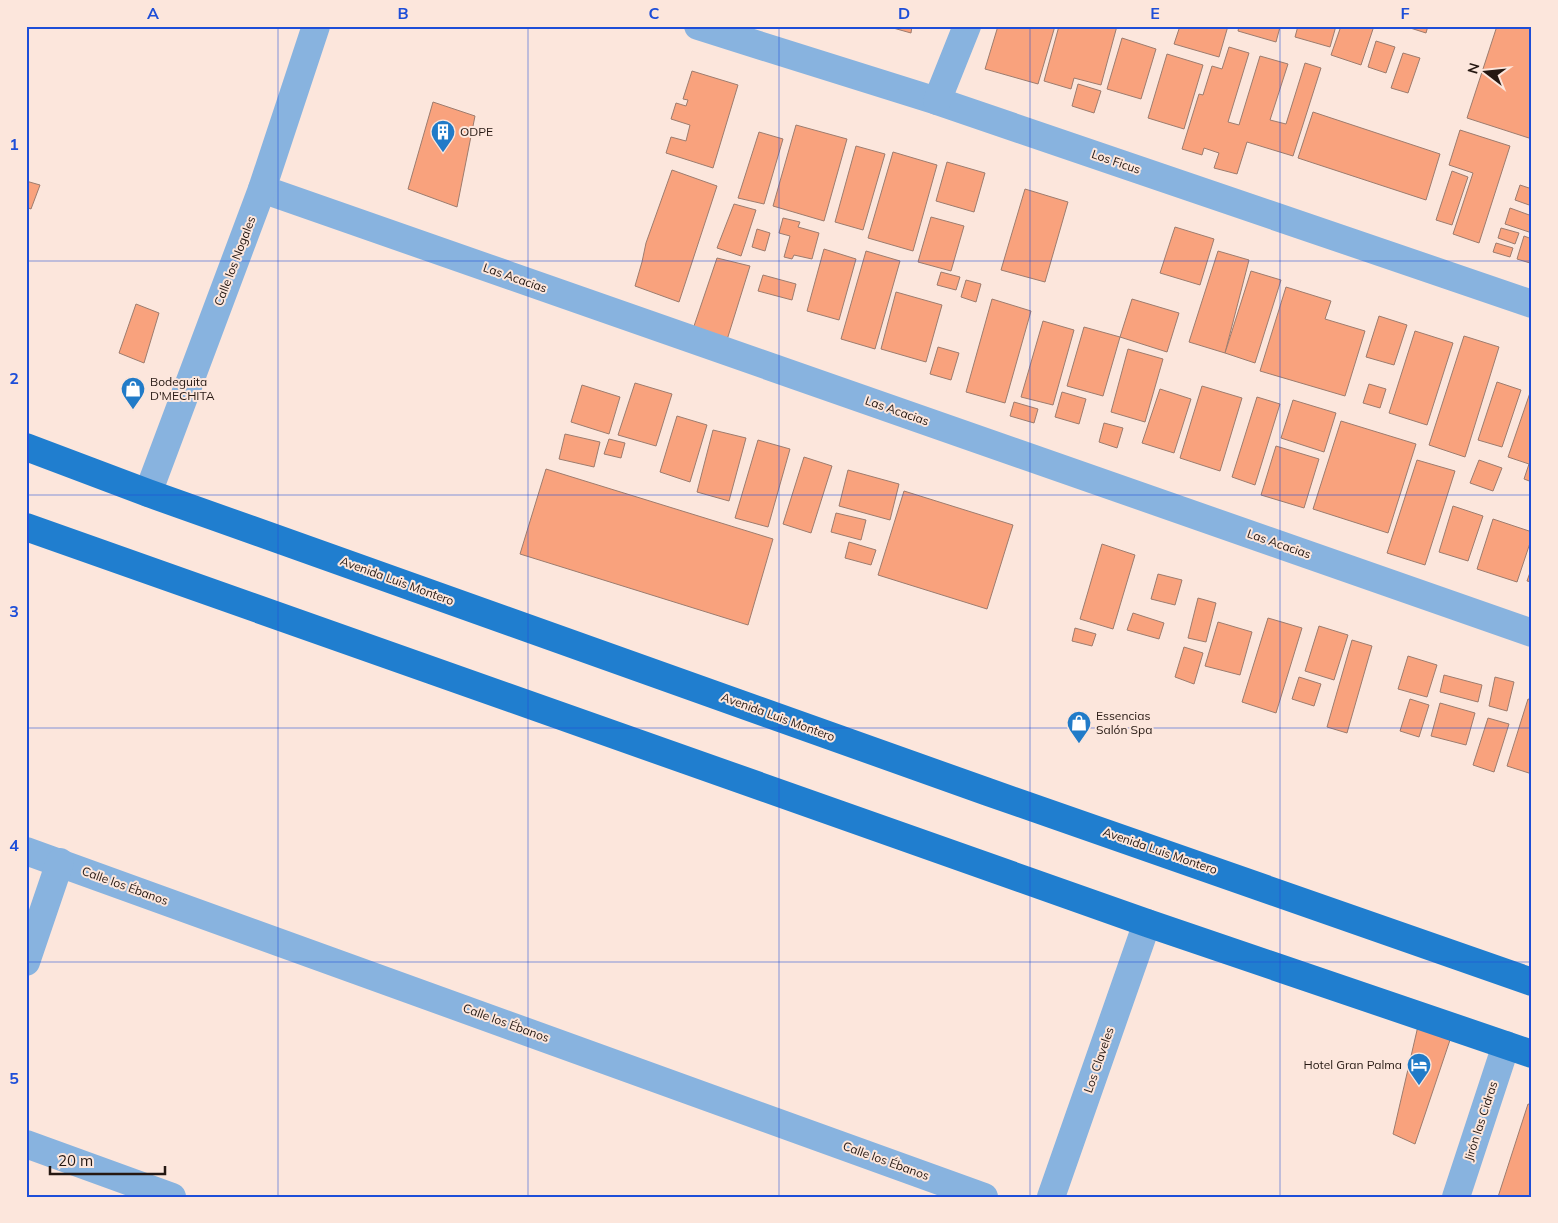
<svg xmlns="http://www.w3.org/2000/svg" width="1558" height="1223" font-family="Mulish,sans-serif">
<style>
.building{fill:#f9a27d;stroke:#9d7c6e}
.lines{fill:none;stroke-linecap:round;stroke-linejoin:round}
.minor{stroke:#88b3df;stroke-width:28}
.primary{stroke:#207ecf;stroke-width:28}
.grid{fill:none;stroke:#1d4ed8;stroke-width:1;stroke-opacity:0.55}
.labels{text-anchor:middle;stroke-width:4;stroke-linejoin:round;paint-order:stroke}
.poi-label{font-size:12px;fill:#251812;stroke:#fce6dc;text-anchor:start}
.street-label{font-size:12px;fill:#251812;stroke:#fce6dc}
.neatline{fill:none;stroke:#1d4ed8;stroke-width:2}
.grid-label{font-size:16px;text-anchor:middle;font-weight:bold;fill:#1d4ed8}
</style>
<rect width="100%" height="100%" fill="#fce6dc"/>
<!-- building -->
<g class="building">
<polygon points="886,26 912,26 911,33"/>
<polygon points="998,26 1055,26 1038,84 985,69"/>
<polygon points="1059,26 1117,26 1101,85 1074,78 1071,89 1044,81"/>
<polygon points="1180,26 1228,26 1219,57 1174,44"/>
<polygon points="1239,26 1277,26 1280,27 1276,42 1238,31"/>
<polygon points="1298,26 1336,26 1330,47 1295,37"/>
<polygon points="1341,26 1374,26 1361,65 1331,55"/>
<polygon points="1404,26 1428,26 1426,33"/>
<polygon points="1497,26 1532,26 1532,139 1467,118"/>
<polygon points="1122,38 1156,49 1141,99 1107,89"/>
<polygon points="1376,41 1395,47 1386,73 1368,67"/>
<polygon points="1229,47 1249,53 1228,122 1239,125 1260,56 1288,64 1270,120 1286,124 1305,63 1321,68 1293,156 1247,142 1237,174 1214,168 1219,153 1204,148 1202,155 1182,149 1199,94 1203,95 1212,66 1222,69"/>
<polygon points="1403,53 1420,58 1408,93 1391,88"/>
<polygon points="1167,54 1203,65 1184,129 1148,118"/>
<polygon points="692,71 738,85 713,168 666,153 671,137 686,141 690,125 671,119 676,103 686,106 688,100 683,99"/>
<polygon points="1078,84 1101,91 1094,113 1072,106"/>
<polygon points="433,102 475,116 457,207 408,189"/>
<polygon points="1313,112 1440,154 1426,200 1298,158"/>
<polygon points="796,125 847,139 824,221 773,206"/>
<polygon points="1460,130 1510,146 1479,243 1453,234 1473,173 1449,165"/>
<polygon points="759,132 783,139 764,204 738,198"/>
<polygon points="856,146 885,154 863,230 835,222"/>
<polygon points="893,152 937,165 913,251 868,238"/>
<polygon points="947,162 985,173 974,212 936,201"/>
<polygon points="672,170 717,186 679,302 635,286 642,262 646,243"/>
<polygon points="1452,171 1468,177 1452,225 1436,220"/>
<polygon points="26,181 40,185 31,209 26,207"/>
<polygon points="1520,185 1532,189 1532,206 1515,200"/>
<polygon points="1025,189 1068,202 1045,282 1001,270"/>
<polygon points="734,204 756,210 741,256 717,248"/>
<polygon points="1510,208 1532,216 1532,233 1505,224"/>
<polygon points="931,217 964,226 951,271 918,262"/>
<polygon points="783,218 800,222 798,227 819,233 812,259 794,255 792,259 784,257 790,236 779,233"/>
<polygon points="1175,227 1214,239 1200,285 1160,273"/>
<polygon points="1501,228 1519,233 1515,244 1498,238"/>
<polygon points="757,229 770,233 765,251 752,247"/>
<polygon points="1524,236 1532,239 1530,263 1517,259"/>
<polygon points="1496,243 1513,248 1510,257 1493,252"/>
<polygon points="824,249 856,259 839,320 807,311"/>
<polygon points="866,251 900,261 875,349 841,339"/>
<polygon points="1218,251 1249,260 1225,353 1189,342"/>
<polygon points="717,258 750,266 726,343 692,332"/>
<polygon points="1251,271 1281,280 1255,363 1225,353"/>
<polygon points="941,272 960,277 956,290 937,285"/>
<polygon points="763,275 796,284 792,300 758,291"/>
<polygon points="966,280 981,284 976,302 961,297"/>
<polygon points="1286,287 1331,301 1325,319 1365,331 1345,396 1260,371"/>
<polygon points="896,292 942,305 926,362 881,349"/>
<polygon points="992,299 1031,311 1005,403 966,392"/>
<polygon points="1132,299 1179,313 1167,352 1120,337"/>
<polygon points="136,304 159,313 144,363 119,353"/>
<polygon points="1379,316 1407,325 1394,365 1366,357"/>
<polygon points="1043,321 1074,330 1053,405 1021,397"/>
<polygon points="1084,327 1120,337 1103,396 1067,386"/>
<polygon points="1415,331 1453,343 1427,425 1389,413"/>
<polygon points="1464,336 1499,347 1465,457 1429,445"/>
<polygon points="938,347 959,353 951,380 930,374"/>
<polygon points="1128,349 1163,359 1145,422 1111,412"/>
<polygon points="1497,382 1521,390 1502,447 1478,440"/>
<polygon points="635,383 672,394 656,446 618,435"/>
<polygon points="1369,384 1386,389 1380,408 1363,403"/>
<polygon points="582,385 620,397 609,434 571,422"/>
<polygon points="1202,386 1242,398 1220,471 1180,458"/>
<polygon points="1532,387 1532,482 1524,479 1529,464 1508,457"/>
<polygon points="1160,389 1191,399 1174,453 1142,443"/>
<polygon points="1062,392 1086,399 1079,424 1055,417"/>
<polygon points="1257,397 1280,404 1255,485 1232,477"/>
<polygon points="1293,400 1336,413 1324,452 1281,438"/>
<polygon points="1014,402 1038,409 1034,423 1010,416"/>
<polygon points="677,416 707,425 690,482 660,472"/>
<polygon points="1341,421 1416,444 1388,533 1313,509"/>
<polygon points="1104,423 1123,428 1117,448 1099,442"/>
<polygon points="713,430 746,438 729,501 697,492"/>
<polygon points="565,434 600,442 594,467 559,459"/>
<polygon points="609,439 625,443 621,458 604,454"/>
<polygon points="758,440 790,449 768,527 735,518"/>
<polygon points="1276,446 1319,459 1304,508 1261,495"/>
<polygon points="804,457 832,466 811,533 783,524"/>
<polygon points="1417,460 1455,471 1425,565 1387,553"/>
<polygon points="1479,460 1502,468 1493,491 1470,483"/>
<polygon points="546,469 773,539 748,625 520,554"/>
<polygon points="848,470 899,484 890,520 839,506"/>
<polygon points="904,491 1013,525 987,609 878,575"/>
<polygon points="1453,506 1483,516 1468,561 1439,552"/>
<polygon points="836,513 866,520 861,540 831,532"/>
<polygon points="1493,519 1532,532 1532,537 1517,582 1477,569"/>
<polygon points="849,542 876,550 871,565 845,558"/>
<polygon points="1102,544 1135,555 1113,629 1080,619"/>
<polygon points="1532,567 1532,582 1527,581"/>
<polygon points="1158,574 1182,580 1175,605 1151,599"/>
<polygon points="1198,598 1216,603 1206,642 1188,638"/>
<polygon points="1133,613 1164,623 1159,639 1127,630"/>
<polygon points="1268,618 1302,628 1276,713 1242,702"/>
<polygon points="1218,622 1252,632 1240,675 1205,666"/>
<polygon points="1319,626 1348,635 1334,680 1305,671"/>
<polygon points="1075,628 1096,634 1092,646 1072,641"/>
<polygon points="1352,640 1372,646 1347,733 1327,727"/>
<polygon points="1184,647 1203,653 1194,684 1175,677"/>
<polygon points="1408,656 1437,665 1427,697 1398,689"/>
<polygon points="1444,675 1482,685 1478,702 1440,692"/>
<polygon points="1299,677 1321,684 1314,706 1292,699"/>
<polygon points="1495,677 1514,682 1507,711 1489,706"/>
<polygon points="1410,699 1429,705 1419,737 1400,731"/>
<polygon points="1528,699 1532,700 1532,774 1507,766"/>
<polygon points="1440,703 1475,713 1466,745 1431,736"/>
<polygon points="1488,718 1509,724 1494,772 1473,765"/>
<polygon points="1418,1026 1451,1037 1415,1144 1393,1134"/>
<polygon points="1528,1104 1532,1105 1532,1197 1498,1197"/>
</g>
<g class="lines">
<!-- minor -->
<g class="minor">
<polyline points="698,26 937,101 1532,304"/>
<polyline points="937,101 967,26"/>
<polyline points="262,189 1532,633"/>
<polyline points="148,493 262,189 316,26"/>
<polyline points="26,851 984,1197"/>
<polyline points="26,962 60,862"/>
<polyline points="26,1144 172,1197"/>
<polyline points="1051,1197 1147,923"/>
<polyline points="1456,1197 1506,1045"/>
</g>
<!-- primary -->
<g class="primary">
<polyline points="26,447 148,493 988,792 1532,982"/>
<polyline points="26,527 1147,923 1532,1054"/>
</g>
</g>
<!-- grid -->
<path class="grid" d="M 278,26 L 278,1197M 528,26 L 528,1197M 779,26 L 779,1197M 1030,26 L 1030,1197M 1280,26 L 1280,1197M 26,261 L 1532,261M 26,495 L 1532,495M 26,728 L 1532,728M 26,962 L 1532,962"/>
<!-- icons -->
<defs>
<symbol id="building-pin" viewBox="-11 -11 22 30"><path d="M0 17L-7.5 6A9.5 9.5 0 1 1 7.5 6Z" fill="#217bc8" stroke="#fce6dc"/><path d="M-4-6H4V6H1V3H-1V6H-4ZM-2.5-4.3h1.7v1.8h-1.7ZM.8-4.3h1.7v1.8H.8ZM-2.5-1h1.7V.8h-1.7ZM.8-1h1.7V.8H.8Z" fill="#fff"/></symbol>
<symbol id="shop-pin" viewBox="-11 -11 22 30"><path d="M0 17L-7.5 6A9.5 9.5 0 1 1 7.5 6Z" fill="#217bc8" stroke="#fce6dc"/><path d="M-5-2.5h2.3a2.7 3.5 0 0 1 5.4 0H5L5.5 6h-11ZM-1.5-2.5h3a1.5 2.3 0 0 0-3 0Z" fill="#fff"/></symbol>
<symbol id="hotel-pin" viewBox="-11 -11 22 30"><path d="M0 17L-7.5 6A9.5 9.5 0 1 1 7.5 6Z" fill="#217bc8" stroke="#fce6dc"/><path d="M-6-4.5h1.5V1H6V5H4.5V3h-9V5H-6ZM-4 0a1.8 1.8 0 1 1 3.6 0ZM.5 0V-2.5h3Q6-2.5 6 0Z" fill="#fff"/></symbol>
</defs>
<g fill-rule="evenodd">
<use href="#building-pin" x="429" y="118" width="28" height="38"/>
<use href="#shop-pin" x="119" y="375" width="28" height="38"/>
<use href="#shop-pin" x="1065" y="709" width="28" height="38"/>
<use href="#hotel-pin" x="1405" y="1051" width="28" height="38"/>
</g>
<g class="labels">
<!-- poi labels -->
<g class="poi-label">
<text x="460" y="136">ODPE</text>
<text x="150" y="386">Bodeguita<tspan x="150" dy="14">D'MECHITA</tspan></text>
<text x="1096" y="720">Essencias<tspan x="1096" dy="14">Salón Spa</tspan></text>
<text x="1402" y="1069" text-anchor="end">Hotel Gran Palma</text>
</g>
<!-- street labels -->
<g class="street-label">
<text transform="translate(1116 162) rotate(19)" y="4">Los Ficus</text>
<text transform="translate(235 261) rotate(-69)" y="4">Calle los Nogales</text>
<text transform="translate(515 278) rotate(19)" y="4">Las Acacias</text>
<text transform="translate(897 411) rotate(19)" y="4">Las Acacias</text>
<text transform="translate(1279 544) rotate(19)" y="4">Las Acacias</text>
<text transform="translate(397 581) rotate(20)" y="4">Avenida Luis Montero</text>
<text transform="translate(778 717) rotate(20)" y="4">Avenida Luis Montero</text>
<text transform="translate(1160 851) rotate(19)" y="4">Avenida Luis Montero</text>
<text transform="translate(125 886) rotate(20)" y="4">Calle los Ébanos</text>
<text transform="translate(506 1023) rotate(20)" y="4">Calle los Ébanos</text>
<text transform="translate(1099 1060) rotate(-71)" y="4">Los Claveles</text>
<text transform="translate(1481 1121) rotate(-72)" y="4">Jirón las Cidras</text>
<text transform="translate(886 1161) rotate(20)" y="4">Calle los Ébanos</text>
</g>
</g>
<!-- border -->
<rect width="1558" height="1223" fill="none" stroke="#fce6dc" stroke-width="55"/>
<!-- north arrow -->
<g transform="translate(1486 72) rotate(286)" stroke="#fce6dc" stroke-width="4" paint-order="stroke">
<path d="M0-4L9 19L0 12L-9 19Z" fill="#251812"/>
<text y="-8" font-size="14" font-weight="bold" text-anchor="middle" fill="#251812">N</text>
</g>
<!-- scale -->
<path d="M50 1166v8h115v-8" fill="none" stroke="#251812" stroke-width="2.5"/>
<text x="58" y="1166" font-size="15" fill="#251812" stroke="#fce6dc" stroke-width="4" paint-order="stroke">20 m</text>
<rect x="28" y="28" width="1502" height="1168" class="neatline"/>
<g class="grid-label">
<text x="153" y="19">A</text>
<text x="403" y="19">B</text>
<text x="654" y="19">C</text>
<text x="904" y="19">D</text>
<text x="1155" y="19">E</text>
<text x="1405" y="19">F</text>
<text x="14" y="150">1</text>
<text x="14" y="384">2</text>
<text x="14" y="617">3</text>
<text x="14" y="851">4</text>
<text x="14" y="1084">5</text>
</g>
</svg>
